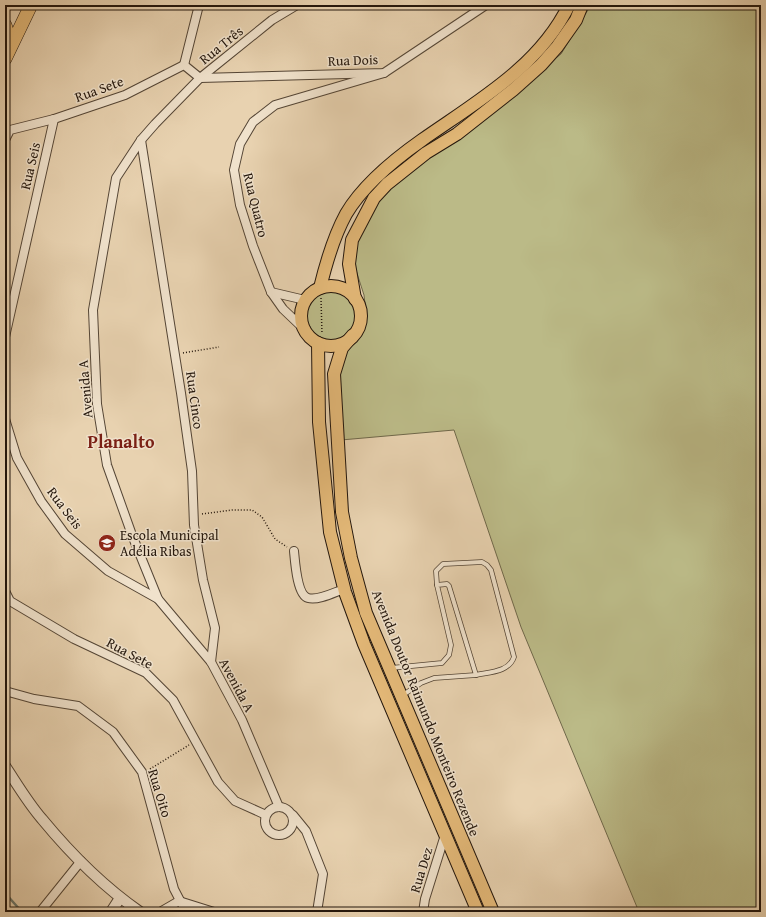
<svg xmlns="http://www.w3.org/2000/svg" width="766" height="917" font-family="'Gentium Book Plus',serif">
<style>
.green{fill:#bbba87;stroke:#6f684a}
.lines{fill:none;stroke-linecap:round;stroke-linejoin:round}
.stream{stroke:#69776d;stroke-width:2.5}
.service-casing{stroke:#544535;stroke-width:5.5}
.minor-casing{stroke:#544535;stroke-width:10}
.tertiary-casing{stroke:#544535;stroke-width:12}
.primary-casing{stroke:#23160c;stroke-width:14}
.trunk-casing{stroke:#23160c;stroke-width:14}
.path{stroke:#23160c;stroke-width:1.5;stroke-dasharray:1 2;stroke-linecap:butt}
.service{stroke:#f0e2cc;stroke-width:4}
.minor{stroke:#f0e2cc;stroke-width:8}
.tertiary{stroke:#f0e2cc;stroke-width:10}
.primary{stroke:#e4b978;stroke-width:12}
.trunk{stroke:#e4b978;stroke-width:13}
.labels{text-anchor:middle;stroke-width:3;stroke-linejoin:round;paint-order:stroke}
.street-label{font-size:14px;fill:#23160c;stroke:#f0e2cc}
.poi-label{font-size:14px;fill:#23160c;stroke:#f0e2cc;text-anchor:start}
.district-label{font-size:18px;font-weight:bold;fill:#7a1f14;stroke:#f0e2cc}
</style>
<rect width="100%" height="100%" fill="#e8d2b0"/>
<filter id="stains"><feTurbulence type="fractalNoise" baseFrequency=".005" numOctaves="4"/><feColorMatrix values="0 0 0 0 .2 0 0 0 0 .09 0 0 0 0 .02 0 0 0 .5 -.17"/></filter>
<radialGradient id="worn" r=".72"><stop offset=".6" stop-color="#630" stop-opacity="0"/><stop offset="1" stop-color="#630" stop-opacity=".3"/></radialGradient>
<!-- green -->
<g class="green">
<polygon points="591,5 761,5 761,912 639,912 521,627 454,430 341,440 338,368 351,341 362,328 366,313 364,295 353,261 354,243 383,193 561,54"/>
<circle cx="332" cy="315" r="25"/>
</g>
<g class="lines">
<!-- stream -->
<polyline class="stream" points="5,893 22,912"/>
<defs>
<g id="service">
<path d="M 437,585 L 436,571 L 443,564 L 482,562 L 487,565 L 491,570 L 514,657 C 509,672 490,672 476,675"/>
<polyline points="391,668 442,663 449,655 451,645 437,585 447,584 449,586 476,675 434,678 421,683 403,695"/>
</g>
<g id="minor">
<polyline points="184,65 199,5"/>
<polyline points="200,78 384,73 486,5"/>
<polyline points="5,140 10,130 54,119 125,95 184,65 200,78"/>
<polyline points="141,140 181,393 192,471 194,525 203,580 215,628 211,662"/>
<polyline points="271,292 305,300"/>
<polyline points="304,329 283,309 271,292 253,246 240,205 234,170 240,144 253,122 275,105 384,73"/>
<polyline points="5,337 54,119"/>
<polyline points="5,419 17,458 41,501 65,534 108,571 158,599"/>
<path d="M 294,551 C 295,561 297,595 308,598 C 318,601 335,592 344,589"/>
<polyline points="5,591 10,601 74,639 146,673 173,700 218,782 235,801 266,815"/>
<polyline points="5,691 34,699 78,706 113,732 142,772 174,889 186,912"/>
<circle cx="279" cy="821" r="14"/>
<polyline points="279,807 242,720 211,662 158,599 132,535 107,465 97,404 93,310 116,178 141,140 155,124 200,78 272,20 297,5"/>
<polyline points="293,815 306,831 323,874 317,912"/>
<polyline points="40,912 81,861"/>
<polyline points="160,912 179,901 214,912"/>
<polyline points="423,912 425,899 445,835"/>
</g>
<g id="tertiary">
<path d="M 5,766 C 17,784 28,803 42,819 C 70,853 104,887 140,912"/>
<polyline points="111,912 120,898"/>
</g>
<g id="primary">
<circle cx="331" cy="316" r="30"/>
<path d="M 320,288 C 326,263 334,236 346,214 C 363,185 395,159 422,140 C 476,102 539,67 569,5"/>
<polyline points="355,299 349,264 352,240 374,198 387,184 426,153 457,134 513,90 541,65 557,47 576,20 582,5"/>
<polyline points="353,335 342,348 334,374 342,512 351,558 366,613 493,912"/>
<polyline points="318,343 319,422 330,532 345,592 364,644 478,912"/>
</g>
<g id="trunk">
<polyline points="5,25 9,37 9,48"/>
<polyline points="5,59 31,5"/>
</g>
</defs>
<!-- service casing -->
<use href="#service" class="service-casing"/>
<!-- minor casing -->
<use href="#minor" class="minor-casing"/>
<!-- tertiary casing -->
<use href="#tertiary" class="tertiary-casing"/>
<!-- primary casing -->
<use href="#primary" class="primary-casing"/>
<!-- trunk casing -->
<use href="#trunk" class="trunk-casing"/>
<!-- path -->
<g class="path">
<polyline points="321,298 322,334"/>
<polyline points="183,353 219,347"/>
<polyline points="202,514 232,510 252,510 262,517 275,539 287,547"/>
<polyline points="150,769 189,745"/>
</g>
<!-- service -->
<use href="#service" class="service"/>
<!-- minor -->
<use href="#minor" class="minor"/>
<!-- tertiary -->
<use href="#tertiary" class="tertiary"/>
<!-- primary -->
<use href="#primary" class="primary"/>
<!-- trunk -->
<use href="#trunk" class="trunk"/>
</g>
<!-- icons -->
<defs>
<symbol id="school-disc" viewBox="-11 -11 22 22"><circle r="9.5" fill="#8f2418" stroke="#f0e2cc"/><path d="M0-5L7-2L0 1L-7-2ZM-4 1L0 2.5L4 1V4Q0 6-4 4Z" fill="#fff"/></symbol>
</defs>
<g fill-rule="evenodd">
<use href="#school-disc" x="97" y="533" width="20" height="20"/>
</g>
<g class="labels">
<!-- street labels -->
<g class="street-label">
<text transform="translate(221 45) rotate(-39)" y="5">Rua Três</text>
<text transform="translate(353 60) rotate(-2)" y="5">Rua Dois</text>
<text transform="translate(99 89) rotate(-20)" y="5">Rua Sete</text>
<text transform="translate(30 166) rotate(-77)" y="5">Rua Seis</text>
<text transform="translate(256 205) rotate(76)" y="5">Rua Quatro</text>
<text transform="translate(85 389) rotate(-95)" y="5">Avenida A</text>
<text transform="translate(195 400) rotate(82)" y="5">Rua Cinco</text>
<text transform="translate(65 508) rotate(53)" y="5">Rua Seis</text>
<text transform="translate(130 653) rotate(28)" y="5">Rua Sete</text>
<text transform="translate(237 685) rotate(62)" y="5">Avenida A</text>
<text transform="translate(426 713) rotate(68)" y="5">Avenida Doutor Raimundo Monteiro Rezende</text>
<text transform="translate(160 793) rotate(73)" y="5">Rua Oito</text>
<text transform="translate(421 870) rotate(-73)" y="5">Rua Dez</text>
</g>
<!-- poi labels -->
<g class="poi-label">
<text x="120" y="540">Escola Municipal<tspan x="120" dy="16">Adélia Ribas</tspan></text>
</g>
<!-- district labels -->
<g class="district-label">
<text x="121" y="448">Planalto</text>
</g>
</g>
<!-- margin -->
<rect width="766" height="917" fill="none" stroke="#e8d2b0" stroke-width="20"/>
<rect x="6" y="6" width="754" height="905" fill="none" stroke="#23160c" stroke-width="2"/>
<rect x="10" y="10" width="746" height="897" fill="none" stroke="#23160c"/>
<rect width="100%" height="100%" filter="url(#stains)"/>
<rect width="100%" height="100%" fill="url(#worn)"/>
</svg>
